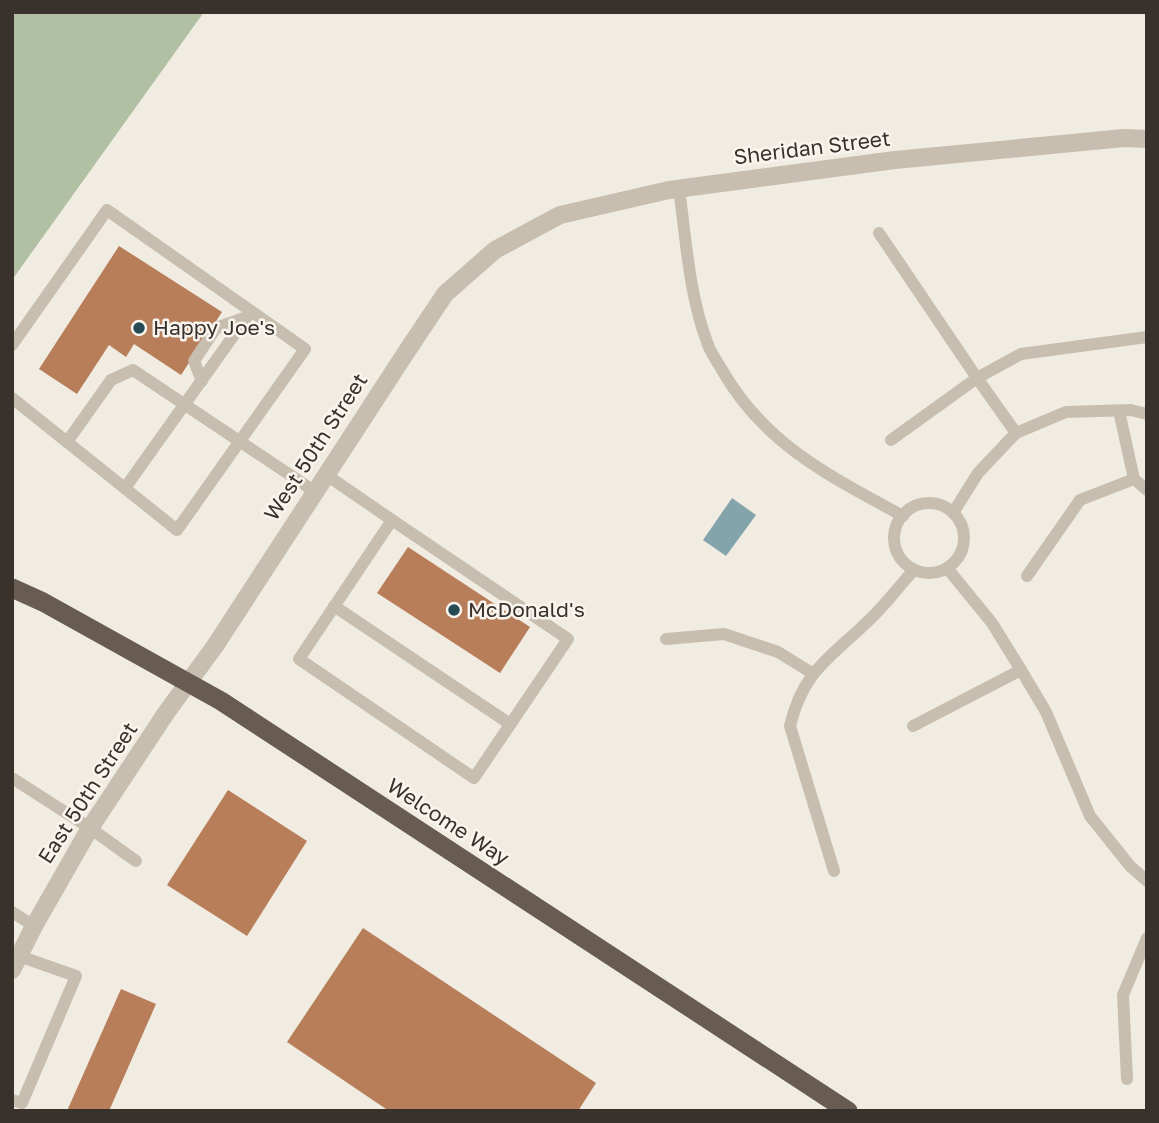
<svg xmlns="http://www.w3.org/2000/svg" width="1159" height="1123" font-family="'Golos Text',sans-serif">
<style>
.green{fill:#b1bfa3}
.water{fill:#84a4ab}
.building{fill:#b87d59}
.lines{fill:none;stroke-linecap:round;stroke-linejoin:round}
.service{stroke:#c8beaf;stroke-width:12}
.minor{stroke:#c8beaf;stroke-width:18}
.trunk{stroke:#685c52;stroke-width:19}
.poi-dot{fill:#264b55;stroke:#f9f5ee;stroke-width:2.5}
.labels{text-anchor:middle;stroke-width:5;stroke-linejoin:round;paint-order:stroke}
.street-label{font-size:21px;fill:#38312c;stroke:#f9f5ee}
.poi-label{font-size:21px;fill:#38312c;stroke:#f9f5ee;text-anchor:start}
</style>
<rect width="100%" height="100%" fill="#f1ece2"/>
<!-- green -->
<polygon class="green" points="12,12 204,12 12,280"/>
<!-- water -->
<polygon class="water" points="732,498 756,515 726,556 703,540"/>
<!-- building -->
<g class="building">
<polygon points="119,246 222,312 181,375 134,344 126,357 109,345 77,394 39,369"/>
<polygon points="408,547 530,627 500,673 377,593"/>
<polygon points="228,790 307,841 247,936 167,885"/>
<polygon points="363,928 596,1083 578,1111 389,1111 287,1042"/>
<polygon points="121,989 156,1004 109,1111 67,1111"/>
</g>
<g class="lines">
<!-- service -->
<g class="service">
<path d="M 679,189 C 686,239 689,294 707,342 C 710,352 717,361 722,370 C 765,445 830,476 903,516"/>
<polyline points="879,233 977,378 891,440"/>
<polyline points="12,345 107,210 305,349 177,530 12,398"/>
<polyline points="202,381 194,361 216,328 247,317"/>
<polyline points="1119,411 1134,479 1147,490"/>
<polyline points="1016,433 977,378 1021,354 1147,337"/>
<polyline points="67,442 111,380 133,370 314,491"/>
<polyline points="325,474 392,520"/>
<polyline points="125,488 251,311"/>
<circle cx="929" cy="538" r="35"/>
<polyline points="953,513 978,473 1016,433 1066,412 1131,410 1147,414"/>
<polygon points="392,520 568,639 474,778 299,659"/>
<polyline points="947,568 992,623 1021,670 1046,712 1090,816 1130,866 1147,881"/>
<polyline points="1027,576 1080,500 1134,479"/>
<polyline points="334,606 510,724"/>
<polyline points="666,639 724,634 778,652 812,673"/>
<polyline points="913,726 1021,670"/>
<polyline points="12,778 90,828 136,861"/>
<path d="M 834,871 L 790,726 C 803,671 829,659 866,623 C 884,607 898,587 914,570"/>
<polyline points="12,912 34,926"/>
<polyline points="1127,1079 1123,995 1147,938"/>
<polyline points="12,1100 22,1103 76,976 19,956"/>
</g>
<!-- minor -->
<polyline class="minor" points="12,970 34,926 90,828 166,713 215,646 407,351 445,294 495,250 560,215 669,190 895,160 1124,138 1147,139"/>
<!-- trunk -->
<polyline class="trunk" points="12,588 43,602 221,701 848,1111"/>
</g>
<!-- markers -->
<g class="poi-dot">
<circle cx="139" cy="328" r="7"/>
<circle cx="454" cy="610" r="7"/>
</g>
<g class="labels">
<!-- street labels -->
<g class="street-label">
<text transform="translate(812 148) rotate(-7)" y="7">Sheridan Street</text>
<text transform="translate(316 447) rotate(-57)" y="7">West 50th Street</text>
<text transform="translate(88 793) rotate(-57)" y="7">East 50th Street</text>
<text transform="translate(448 822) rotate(33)" y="7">Welcome Way</text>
</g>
<!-- poi labels -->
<g class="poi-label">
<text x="153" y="335">Happy Joe's</text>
<text x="468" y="617">McDonald's</text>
</g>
</g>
<!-- border -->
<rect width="1159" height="1123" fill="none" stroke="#38312c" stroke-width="28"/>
</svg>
